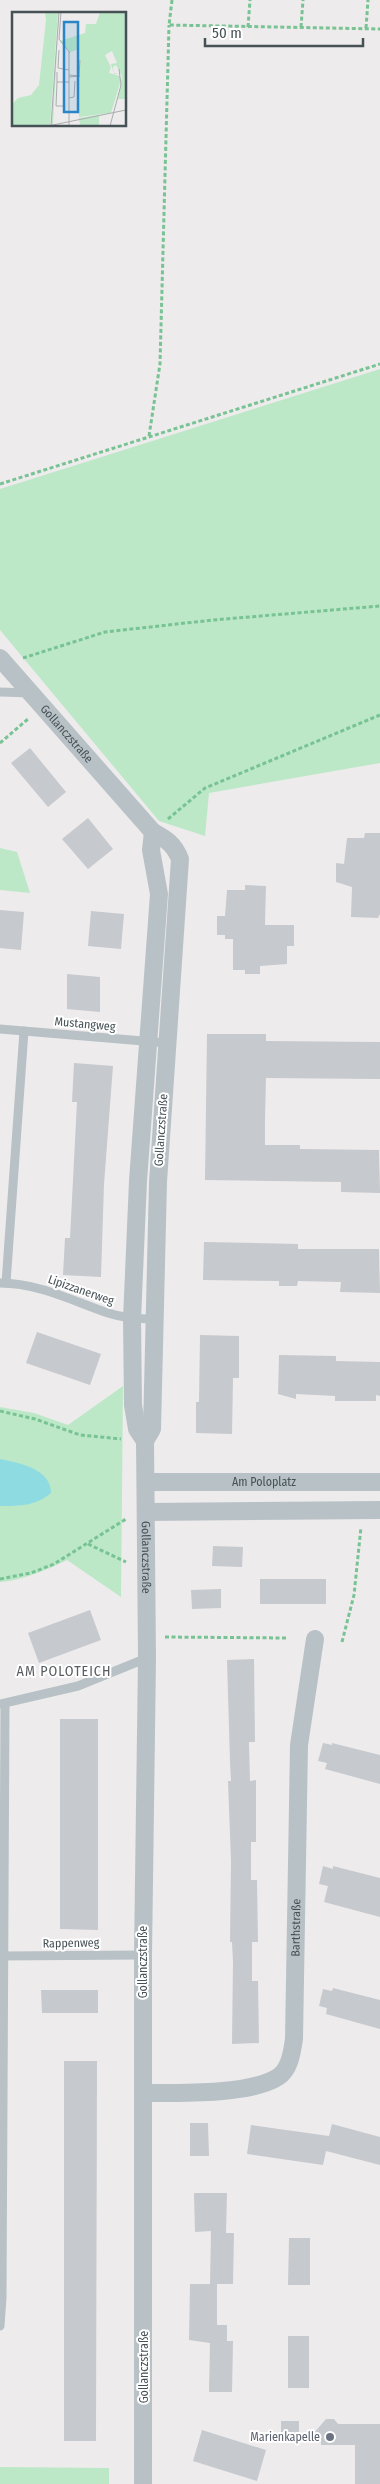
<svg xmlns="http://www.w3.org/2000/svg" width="380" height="2484" font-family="'Fira Sans Condensed',sans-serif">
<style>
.green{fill:#bce8c7}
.water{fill:#8edbe1}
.building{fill:#c6c9cd}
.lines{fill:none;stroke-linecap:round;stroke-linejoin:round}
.path{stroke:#78c394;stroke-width:3;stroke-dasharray:4 2.5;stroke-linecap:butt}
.lane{stroke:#b8c2c6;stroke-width:9}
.street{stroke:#b8c2c6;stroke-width:18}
.worship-dot{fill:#6b7280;stroke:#fff;stroke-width:2}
.labels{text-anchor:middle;stroke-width:4;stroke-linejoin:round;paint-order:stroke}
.street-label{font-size:12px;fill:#465156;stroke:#fff}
.worship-label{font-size:12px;fill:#5b616d;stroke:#fff;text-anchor:end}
.neighbourhood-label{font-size:14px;letter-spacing:1px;fill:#595d5f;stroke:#fff}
.inset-road{fill:none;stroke:#abadb0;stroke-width:1}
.view{fill:#2a85c8;fill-opacity:0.15;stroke:#2a85c8;stroke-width:2.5}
.inset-edge{fill:none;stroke:#465156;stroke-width:2.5}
</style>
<rect width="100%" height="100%" fill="#eeebec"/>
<!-- green -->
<g class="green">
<polygon points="380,369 380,763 209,793 205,836 159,821 0,630 0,489"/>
<polygon points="0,848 17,852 30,893 0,890"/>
<path d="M 123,1386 L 121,1597 L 67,1560 C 46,1570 24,1580 0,1582 L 0,1407 L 34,1413 L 68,1425 Z"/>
<polygon points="0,2467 109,2468 109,2484 0,2484"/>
</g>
<!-- water -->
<path class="water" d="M 0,1459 C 20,1463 51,1469 51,1493 C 36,1506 19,1506 0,1506 Z"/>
<!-- building -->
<g class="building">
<polygon points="30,748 66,792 48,807 11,763"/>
<polygon points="88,818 113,849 88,869 62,839"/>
<polygon points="365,833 380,833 380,914 378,918 351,917 352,887 336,882 336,863 344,864 347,838 364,838"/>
<polygon points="245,885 266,886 265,925 294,925 294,946 287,946 287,964 260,966 260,974 245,974 245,970 233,970 233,939 225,939 225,935 217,935 217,916 225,916 227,890 245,890"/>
<polygon points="0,910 24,912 21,950 0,948"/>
<polygon points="91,911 124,914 121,949 88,946"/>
<polygon points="67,974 100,977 100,1012 67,1009"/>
<polygon points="207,1034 266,1034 266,1041 380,1042 380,1079 266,1078 265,1120 265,1145 300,1145 300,1149 379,1150 380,1193 341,1192 341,1182 205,1180"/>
<polygon points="74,1063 113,1066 104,1184 101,1277 63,1275 65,1238 70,1238 77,1102 72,1102"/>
<polygon points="204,1242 298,1244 298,1249 379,1249 380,1293 340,1292 341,1282 298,1281 297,1286 279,1286 279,1281 203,1280"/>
<polygon points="37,1332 101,1354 90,1385 26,1363"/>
<polygon points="200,1335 239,1336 239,1378 233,1378 232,1434 196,1433 196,1402 199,1402"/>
<polygon points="279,1355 336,1356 336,1361 380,1362 380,1396 376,1395 376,1401 335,1401 335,1396 296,1394 296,1399 278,1394"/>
<polygon points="213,1546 243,1547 242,1567 212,1566"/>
<rect x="260" y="1579" width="66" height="25"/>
<polygon points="221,1589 221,1608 192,1609 191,1590"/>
<polygon points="90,1610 101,1640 39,1663 28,1633"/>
<polygon points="254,1659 255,1742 249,1742 250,1781 256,1780 256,1842 251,1842 251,1880 257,1880 258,1942 252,1942 252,1981 258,1981 259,2043 232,2044 233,1962 232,1942 230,1942 231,1861 228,1781 231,1781 230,1762 227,1660"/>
<polygon points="60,1719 98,1719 98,1930 60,1929"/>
<polygon points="323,1743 332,1745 332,1743 380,1755 380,1784 325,1769 327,1763 318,1761"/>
<polygon points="323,1866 333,1869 333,1866 380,1878 380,1917 324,1902 328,1886 319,1884"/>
<polygon points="333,1988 380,2000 380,2029 326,2014 327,2008 319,2006 323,1989 332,1991"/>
<polygon points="41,1990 98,1990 98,2013 42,2013"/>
<polygon points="64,2061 97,2061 96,2441 64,2441"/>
<polygon points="190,2123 208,2123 209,2156 190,2156"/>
<polygon points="332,2124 380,2137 380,2165 326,2151 323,2165 247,2154 251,2125 329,2136"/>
<polygon points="194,2193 227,2193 226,2233 234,2233 233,2284 217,2284 217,2325 227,2325 227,2341 233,2341 232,2392 209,2392 210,2343 189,2340 190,2284 210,2284 211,2231 195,2232"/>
<polygon points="289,2238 310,2238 310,2285 288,2285"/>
<rect x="288" y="2336" width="21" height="52"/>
<polygon points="326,2419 334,2419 338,2424 380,2424 380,2484 355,2484 355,2445 321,2445 321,2440 308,2440"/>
<rect x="281" y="2421" width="18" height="18"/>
<polygon points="202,2430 266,2450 257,2481 193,2461"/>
</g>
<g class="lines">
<!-- path -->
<g class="path">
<polyline points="172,0 169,25 380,29"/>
<polyline points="248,27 250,0"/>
<polyline points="301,27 303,0"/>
<polyline points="366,28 368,0"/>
<polyline points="149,436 160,364 169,25"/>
<polyline points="0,484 380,364"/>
<polyline points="23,658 105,632 213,620 380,606"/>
<polyline points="0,743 28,719"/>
<polyline points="168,819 205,788 380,715"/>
<polyline points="0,1411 35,1419 80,1435 121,1439"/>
<polyline points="88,1544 126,1562"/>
<polyline points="0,1579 31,1573 54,1564 126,1519"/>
<polyline points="165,1637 287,1638"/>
<polyline points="342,1642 354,1595 361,1527"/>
</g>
<!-- lane -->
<g class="lane">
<polyline points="0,692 30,693"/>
<polyline points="0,1029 167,1043"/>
<path d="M 0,1283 C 38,1283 73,1301 108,1313 C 123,1318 138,1319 154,1319"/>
<polyline points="6,1283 24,1031"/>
<polyline points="0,1704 78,1686 147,1658"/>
<polyline points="0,1956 143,1955"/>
<polyline points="0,2326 2,2298 5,1704"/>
</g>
<!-- street -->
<g class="street">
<path id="s1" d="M 0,658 L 153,832 C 166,839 174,844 180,859 L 158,1182 L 152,1429 L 145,1441 L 147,1658 L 143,1955 L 143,2484"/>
<polyline points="145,1441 137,1429 133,1405 132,1319 138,1181 159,894 151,850 153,832"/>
<path id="s2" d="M 146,1482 L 380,1482"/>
<polyline points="146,1512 380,1510"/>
<path id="s3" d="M 144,2093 C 178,2093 250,2095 278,2077 C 290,2069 292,2052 294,2039 L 299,1745 L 315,1639"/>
</g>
</g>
<!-- markers -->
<circle class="worship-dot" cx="330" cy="2437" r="5"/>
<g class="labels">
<!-- street labels -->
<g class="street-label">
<text dy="4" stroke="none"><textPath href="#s1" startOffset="101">Gollanczstraße</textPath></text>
<text transform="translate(85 1024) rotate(5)" y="4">Mustangweg</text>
<text transform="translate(161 1130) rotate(-86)" y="4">Gollanczstraße</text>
<text transform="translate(81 1290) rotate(19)" y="4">Lipizzanerweg</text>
<text dy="4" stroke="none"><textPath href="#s2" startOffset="118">Am Poloplatz</textPath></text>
<text dy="4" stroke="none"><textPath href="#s1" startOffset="972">Gollanczstraße</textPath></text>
<text dy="4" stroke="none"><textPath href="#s3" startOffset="290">Barthstraße</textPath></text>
<text transform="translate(71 1943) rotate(-1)" y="4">Rappenweg</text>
<text transform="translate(143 1962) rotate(-90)" y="4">Gollanczstraße</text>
<text transform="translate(144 2367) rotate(-90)" y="4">Gollanczstraße</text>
</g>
<!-- worship labels -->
<g class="worship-label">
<text x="320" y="2441">Marienkapelle</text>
</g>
<!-- neighbourhood labels -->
<g class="neighbourhood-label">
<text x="64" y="1676">AM POLOTEICH</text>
</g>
</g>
<!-- overview -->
<g transform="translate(12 12)">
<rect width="114" height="114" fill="#eeebec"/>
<path d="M 33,0 L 46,0 L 38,113 L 0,114 L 0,92 L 6,86 L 19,83 L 27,73 L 34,8 ZM 47,0 L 41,112 L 39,112 ZM 88,0 L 114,0 L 114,87 L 106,87 L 110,64 L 104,53 L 101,55 L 102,61 L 107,62 L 102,62 L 99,52 L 105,51 L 100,39 L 93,43 L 99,55 L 97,61 L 108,64 L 108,71 L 99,101 L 67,105 L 67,37 L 58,40 L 48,29 L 73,21 L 74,12 L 84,12 ZM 87,103 L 87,114 L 68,114 L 67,106 Z" fill="#bce8c7"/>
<path class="inset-road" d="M 49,0 L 47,27 L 58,41M 47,38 L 46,56 L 57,58M 45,60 L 45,70 L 57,70M 57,63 L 68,64 L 57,65M 67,63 L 68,48M 45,70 L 44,94 L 52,94 L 52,72M 57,86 L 62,85 L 63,69M 36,114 L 114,98M 39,114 L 47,0M 57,114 L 57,40M 98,114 L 109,73 L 107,57"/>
<path class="view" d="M 52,10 L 66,10 L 66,100 L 52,100 Z"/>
<rect width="114" height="114" class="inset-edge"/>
</g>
<!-- scale -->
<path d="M205 38v8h158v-8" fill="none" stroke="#465156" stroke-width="2.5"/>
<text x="212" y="38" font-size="15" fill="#465156" stroke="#ffffff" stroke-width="4" paint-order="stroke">50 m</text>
</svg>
